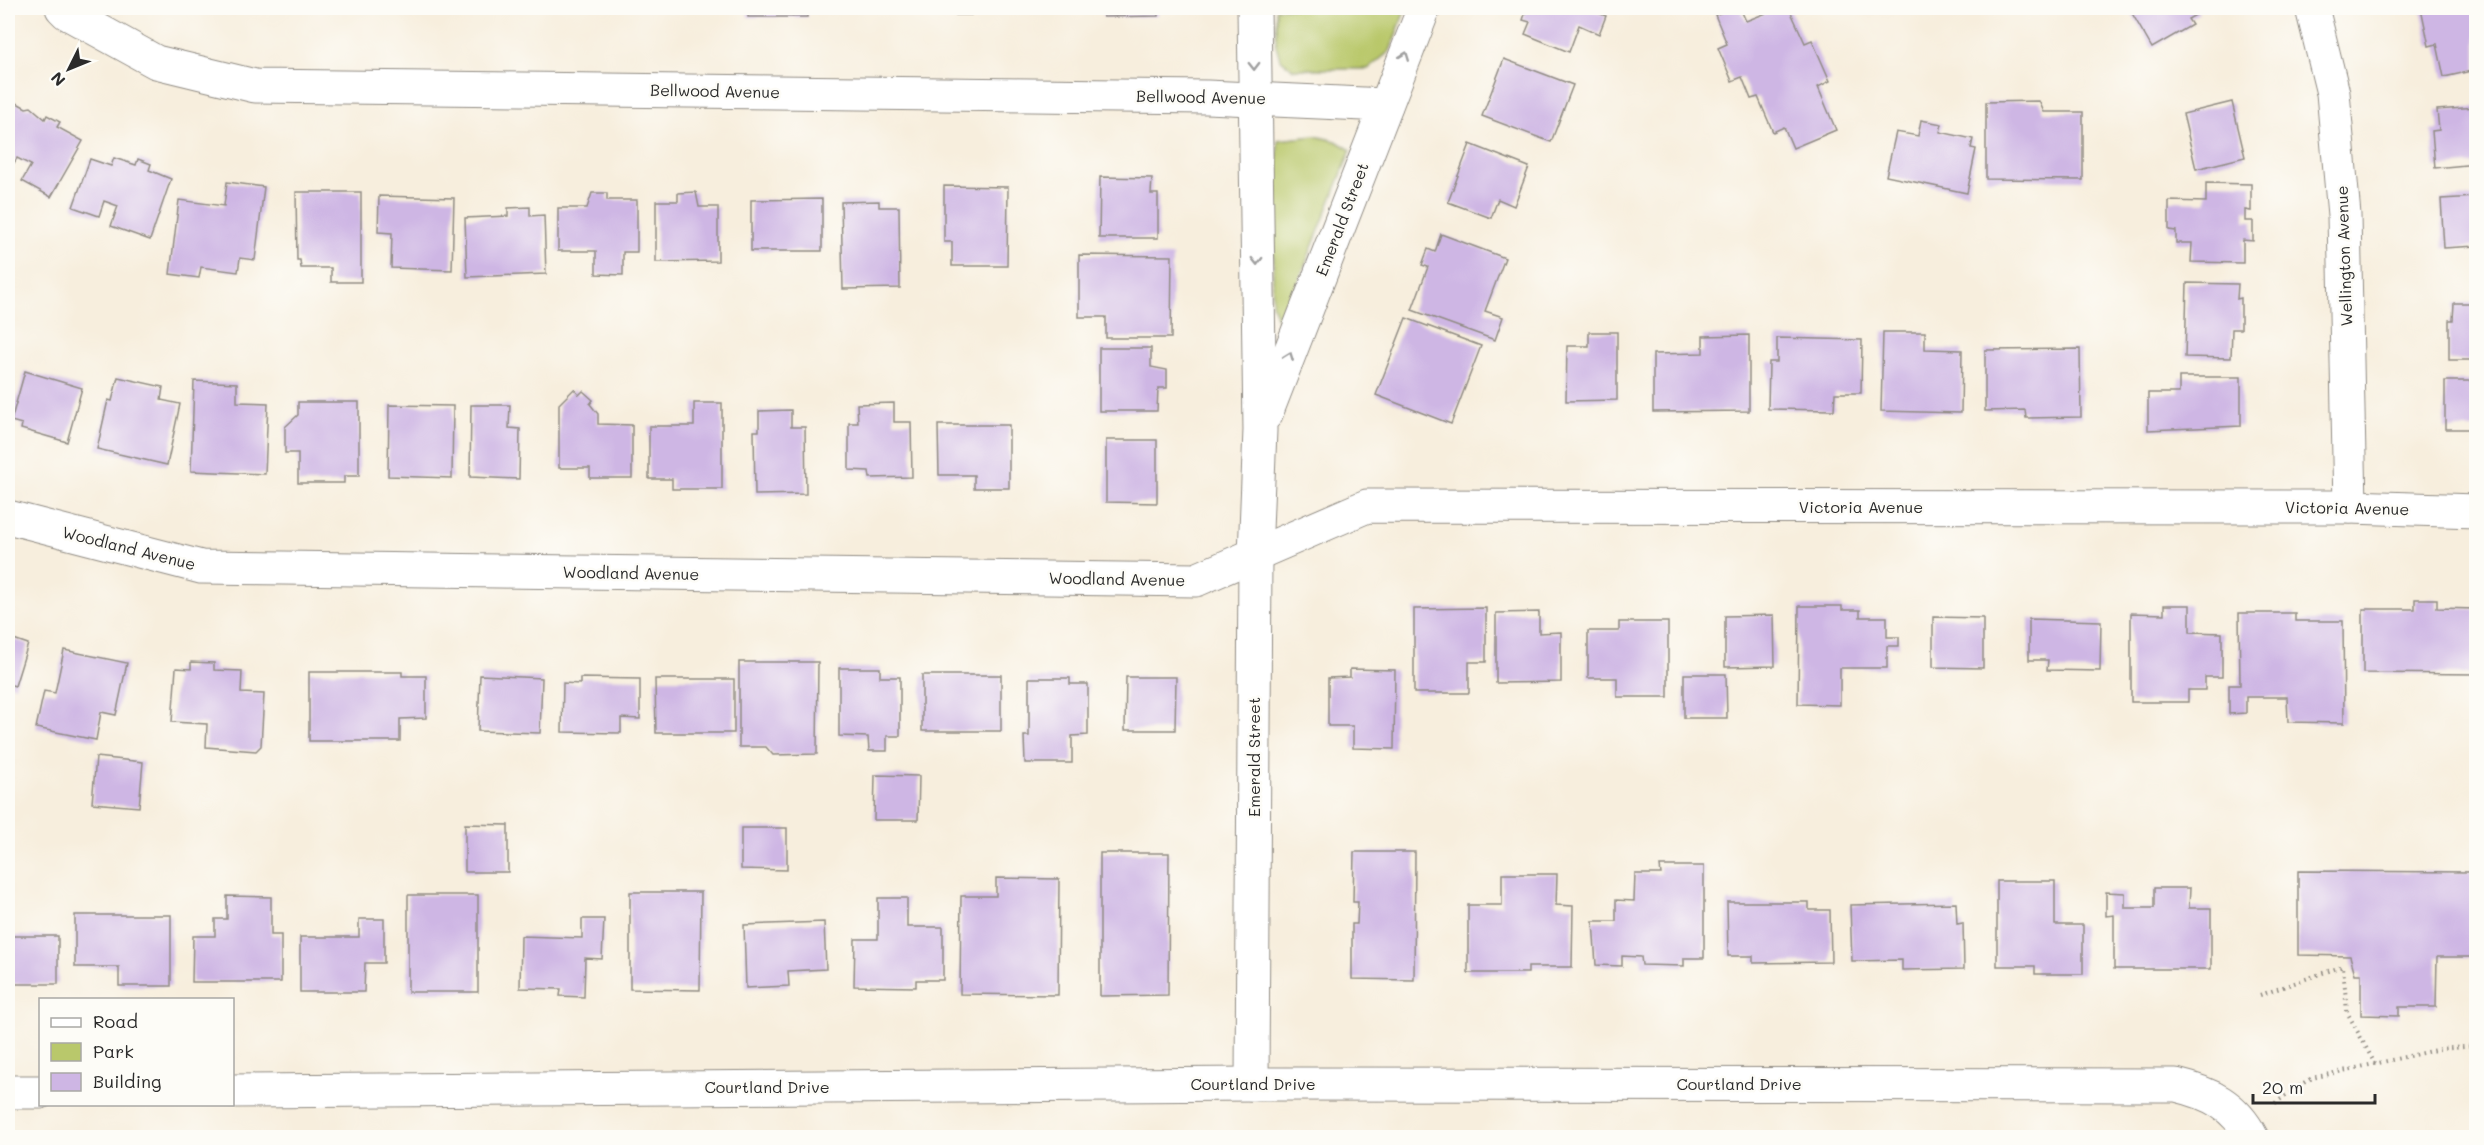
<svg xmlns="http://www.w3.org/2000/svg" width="2484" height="1145" font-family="Mali,sans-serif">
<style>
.green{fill:#b9c86b;stroke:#727a4b;stroke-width:1.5}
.building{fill:#ceb6e4}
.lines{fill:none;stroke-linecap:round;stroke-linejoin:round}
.street-casing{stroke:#918c84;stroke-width:35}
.path{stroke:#918c84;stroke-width:4;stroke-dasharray:1.5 4.5;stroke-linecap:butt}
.street{stroke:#fff;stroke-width:33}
.oneway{stroke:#a0a0a0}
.labels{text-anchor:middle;stroke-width:5;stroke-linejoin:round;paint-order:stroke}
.street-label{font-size:16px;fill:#2b2b2b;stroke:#fdfcf7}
</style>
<rect width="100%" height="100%" fill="#fdfcf7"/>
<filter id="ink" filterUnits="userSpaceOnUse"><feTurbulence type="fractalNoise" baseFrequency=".0167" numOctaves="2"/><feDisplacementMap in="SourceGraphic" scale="12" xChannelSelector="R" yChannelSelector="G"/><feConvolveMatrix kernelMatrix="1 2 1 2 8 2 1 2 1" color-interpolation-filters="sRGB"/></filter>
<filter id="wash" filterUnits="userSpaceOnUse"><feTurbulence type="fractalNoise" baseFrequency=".008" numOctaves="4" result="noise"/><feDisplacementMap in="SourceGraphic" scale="24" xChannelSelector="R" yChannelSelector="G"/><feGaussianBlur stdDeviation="1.35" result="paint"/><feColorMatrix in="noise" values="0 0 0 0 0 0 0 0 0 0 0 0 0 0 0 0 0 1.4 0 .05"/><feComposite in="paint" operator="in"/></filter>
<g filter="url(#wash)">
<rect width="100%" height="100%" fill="#f7eedd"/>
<!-- green -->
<g class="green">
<polygon points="1276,8 1406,8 1390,51 1368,69 1293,69 1280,59 1276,45"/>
<polygon points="1315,136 1336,141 1351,150 1287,310 1277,319 1272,304 1278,140"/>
</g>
<g id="blocks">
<!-- building -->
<g class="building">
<rect x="748" y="8" width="59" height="9"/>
<polygon points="868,8 903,8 903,12 868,10"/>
<rect x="956" y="8" width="15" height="7"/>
<polygon points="1103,8 1158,8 1158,16 1103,17"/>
<polygon points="1527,8 1586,8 1606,16 1599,34 1579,25 1569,52 1525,34 1530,22 1523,20"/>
<polygon points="1732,8 1740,8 1746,21 1779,8 1789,8 1805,43 1812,40 1830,81 1818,87 1836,130 1793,148 1784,127 1773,132 1758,97 1751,99 1742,77 1732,81 1718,48 1727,44 1715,15"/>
<polygon points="2129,8 2195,8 2199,13 2188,19 2192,25 2152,48"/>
<polygon points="2421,8 2476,8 2476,70 2444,77 2437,44 2429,46"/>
<polygon points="1504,59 1573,85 1551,142 1482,116"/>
<polygon points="2039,101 2044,112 2083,112 2083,180 1986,179 1986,102"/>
<polygon points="2232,102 2245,157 2196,169 2183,114"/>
<polygon points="17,103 26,108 31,107 45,119 47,115 60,122 57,127 83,141 51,197 22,181 31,165 17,158 14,163 8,159 8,120"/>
<polygon points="2476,107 2476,164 2435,168 2432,131 2439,130 2437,110"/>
<polygon points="1921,120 1942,124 1940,132 1973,139 1971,148 1976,149 1967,193 1886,176 1896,132 1918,136"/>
<polygon points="1470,144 1529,167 1514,206 1498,199 1491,218 1448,202"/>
<polygon points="114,158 136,165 138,159 151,164 149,170 171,179 150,240 111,226 118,206 104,201 99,216 73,207 90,159 111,166"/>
<polygon points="1100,177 1152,178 1151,194 1158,194 1158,238 1099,238"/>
<polygon points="227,182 264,187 255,260 240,258 238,272 201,267 199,278 170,274 179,200 224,206"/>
<polygon points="2206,183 2251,184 2251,211 2245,210 2245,221 2253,221 2253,241 2243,240 2243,263 2191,262 2192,243 2176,243 2176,231 2169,230 2169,201 2206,202"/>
<polygon points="944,186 1008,187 1007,266 952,266 952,242 944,242"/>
<polygon points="296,192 361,192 361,282 331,282 331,268 301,268 300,260 297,260"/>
<polygon points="696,192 699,207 718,207 718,261 656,262 656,201 678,201 678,193"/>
<polygon points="592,193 607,193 607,200 637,200 637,252 623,252 623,275 596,274 596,251 558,251 558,208 587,208"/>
<polygon points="379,196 454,198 452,270 391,268 392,233 378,232"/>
<polygon points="2476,197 2476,246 2444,248 2441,199"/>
<polygon points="822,199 822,251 751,251 751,200"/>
<polygon points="879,201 879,207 899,207 900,288 843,289 841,202"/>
<polygon points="530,207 530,216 544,215 546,274 467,277 465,218 508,216 508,208"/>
<polygon points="1441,234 1505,258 1485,311 1503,317 1495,340 1412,310 1428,267 1422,265 1428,249 1435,252"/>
<polygon points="1079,255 1172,256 1171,338 1106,338 1106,317 1079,317"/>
<polygon points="2187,283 2238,284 2237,299 2241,298 2241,329 2232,329 2231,358 2185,357"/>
<polygon points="2454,303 2476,303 2476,360 2449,360 2449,320 2453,320"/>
<polygon points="1406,318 1481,346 1451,424 1376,395"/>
<polygon points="1589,332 1617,332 1617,400 1566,401 1567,346 1589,346"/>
<polygon points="1883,332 1925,332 1925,349 1962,350 1961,413 1881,411"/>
<polygon points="1749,335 1749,411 1653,412 1653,354 1703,353 1703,336"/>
<polygon points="1777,338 1862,340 1861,393 1835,393 1834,410 1768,409 1769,362 1777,362"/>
<polygon points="1099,348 1151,348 1151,367 1167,370 1167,388 1158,388 1157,411 1099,411"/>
<polygon points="2080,349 2081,417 2026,418 2025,410 1985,411 1985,350"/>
<polygon points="25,371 82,388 67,442 21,429 22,424 11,421"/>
<polygon points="118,377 163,387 161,400 180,404 167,465 97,449 108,400 112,401"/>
<polygon points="2179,377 2241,377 2241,426 2148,430 2148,393 2179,393"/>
<polygon points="194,381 237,383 237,402 268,403 265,474 191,471"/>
<rect x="2445" y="381" width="31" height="48"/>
<polygon points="574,389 579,395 583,391 593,400 590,404 598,414 598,424 632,425 632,478 590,478 590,468 559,468 559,404"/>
<polygon points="298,402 359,402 359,476 344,476 344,483 298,483 298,453 285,453 285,427 298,415"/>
<polygon points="694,403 722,403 722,489 672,489 672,479 649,479 649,426 694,426"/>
<polygon points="894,403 894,422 911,422 912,477 870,478 869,471 849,470 849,423 858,423 857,404"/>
<polygon points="389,405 453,406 452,478 388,476"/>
<polygon points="471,405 510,405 509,428 520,429 519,479 470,477"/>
<polygon points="791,410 791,427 805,427 806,494 755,495 754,431 759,431 759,411"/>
<polygon points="938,425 1009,425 1009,488 974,488 974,475 939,475"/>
<polygon points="1106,440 1157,440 1157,503 1106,502"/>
<polygon points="2415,599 2437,599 2437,608 2476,609 2476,674 2363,673 2363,609 2415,609"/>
<polygon points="2164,605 2190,605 2190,632 2222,633 2222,677 2205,677 2205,690 2188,690 2188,702 2131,702 2131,613 2164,614"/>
<polygon points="1799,606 1842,606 1842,610 1860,610 1860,617 1887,617 1887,637 1899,637 1899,646 1887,646 1887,668 1840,668 1840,705 1798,704"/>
<polygon points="1486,608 1486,662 1469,662 1469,693 1414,693 1414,609"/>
<polygon points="1539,612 1539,633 1561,632 1561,682 1496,683 1496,613"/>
<polygon points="2239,613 2295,613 2295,621 2343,621 2344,723 2288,722 2287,697 2246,697 2246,713 2229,714 2229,685 2240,685"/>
<polygon points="1774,615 1775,666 1725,667 1725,616"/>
<polygon points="1933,617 1983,618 1983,668 1933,667"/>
<polygon points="2029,619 2101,621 2100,671 2047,670 2048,660 2029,660"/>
<polygon points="1619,622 1668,622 1668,697 1617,697 1617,678 1588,678 1588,631 1619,631"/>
<polygon points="8,637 28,644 15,686 8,684"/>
<polygon points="64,650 127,663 116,715 101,712 96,740 36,728 44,691 55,693"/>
<polygon points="191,662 214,663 214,670 242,671 241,693 264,694 261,746 256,751 206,747 207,724 172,722 176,668 191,669"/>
<polygon points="739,662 818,662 817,754 773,755 766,747 739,747"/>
<polygon points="839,668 880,668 880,677 900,677 900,736 887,736 887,751 869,751 868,737 839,736"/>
<polygon points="1350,669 1395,670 1394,749 1353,748 1353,726 1328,726 1328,678 1350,677"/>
<polygon points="309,672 402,672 402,676 426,676 426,718 400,719 400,741 309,741"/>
<polygon points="1684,674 1726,674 1727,718 1684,718"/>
<polygon points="480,675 542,678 540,733 478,731"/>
<rect x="922" y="675" width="79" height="56"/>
<polygon points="1126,677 1176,677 1175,730 1125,730"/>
<polygon points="580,678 640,679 640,719 621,718 621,733 562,732 563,683 580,684"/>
<polygon points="1029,678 1070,678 1070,684 1088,684 1088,735 1072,736 1072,763 1025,763 1024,736 1029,736"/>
<polygon points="655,679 734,679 734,733 656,733"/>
<polygon points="96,757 143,762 139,807 92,803"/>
<polygon points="875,775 919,776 918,820 874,820"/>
<polygon points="465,824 508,825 508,872 465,872"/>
<polygon points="741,828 787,828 787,870 741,869"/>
<polygon points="1354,852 1415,852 1414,980 1352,979 1352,924 1357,924 1358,902 1353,902"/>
<polygon points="1100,853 1169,853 1168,995 1100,996"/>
<polygon points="1660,866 1704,866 1704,958 1684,958 1684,966 1642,965 1641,957 1622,956 1622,966 1596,965 1593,921 1616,921 1616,900 1634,901 1635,874 1661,874"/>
<polygon points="2298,871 2476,872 2476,957 2437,957 2436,1007 2399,1007 2399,1016 2361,1015 2361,974 2355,974 2350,956 2298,955"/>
<polygon points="1502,874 1557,874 1556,905 1573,906 1572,967 1528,967 1528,973 1468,973 1468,905 1502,905"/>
<polygon points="996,878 1059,879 1058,995 960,994 961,896 996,896"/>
<polygon points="1997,881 2055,881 2055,925 2083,925 2083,974 2035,974 2035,966 1997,966"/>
<polygon points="2154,888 2190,888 2189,908 2211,908 2211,969 2114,969 2114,915 2106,916 2106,892 2125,893 2125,908 2154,908"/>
<polygon points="630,892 701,892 700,990 630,989"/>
<rect x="408" y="895" width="70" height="97"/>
<polygon points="227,896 271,897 271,935 281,935 281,982 192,982 193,936 215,936 215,919 227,919"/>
<polygon points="878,898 907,898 907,927 943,927 943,980 916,980 916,987 854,986 855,939 878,939"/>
<polygon points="1727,902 1809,902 1809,910 1830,910 1831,962 1753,963 1753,956 1728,956"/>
<polygon points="1956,903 1957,924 1963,923 1964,969 1902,970 1902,960 1852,961 1850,905"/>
<polygon points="75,915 171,915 171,986 119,986 119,967 75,967"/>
<polygon points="359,919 384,919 384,963 365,963 364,992 300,992 300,937 359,937"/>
<polygon points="582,919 604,919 602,959 585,958 584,997 560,996 561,989 520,988 521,936 582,938"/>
<polygon points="824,922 826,969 788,971 789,986 746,988 744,925"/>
<rect x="8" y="936" width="50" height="48"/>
</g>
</g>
</g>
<g filter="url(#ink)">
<use href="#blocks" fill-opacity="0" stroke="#918c84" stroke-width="1.5"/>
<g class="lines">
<defs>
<g id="street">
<polyline points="62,8 67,13 156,62 255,86 1207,97 1386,105"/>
<polyline points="2312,8 2333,93 2344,215 2350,507"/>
<polyline points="1266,414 1424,8"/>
<polyline points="8,517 201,567 1196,580 1367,506 2350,507 2476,511"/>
<polyline points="1252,1084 1255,555 1260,430 1254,8"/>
<path d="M 232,1091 L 1252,1084 L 2176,1085 C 2210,1093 2235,1105 2252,1138"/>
<polyline points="8,1092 40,1092"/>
</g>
</defs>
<!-- street casing -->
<use href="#street" class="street-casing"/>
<!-- path -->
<g class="path">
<polyline points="2260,995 2343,966 2347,1012 2375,1064"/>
<polyline points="2275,1103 2312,1078 2440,1049 2476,1046"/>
</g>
<!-- street -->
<use href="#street" class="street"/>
</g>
<!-- one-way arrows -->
<defs><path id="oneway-chevron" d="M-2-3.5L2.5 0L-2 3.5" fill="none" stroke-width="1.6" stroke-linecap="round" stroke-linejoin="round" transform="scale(1.5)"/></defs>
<g class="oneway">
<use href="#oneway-chevron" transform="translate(1405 56) rotate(-69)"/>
<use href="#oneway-chevron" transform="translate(1254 66) rotate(89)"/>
<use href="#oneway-chevron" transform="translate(1257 261) rotate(89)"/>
<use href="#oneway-chevron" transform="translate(1289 356) rotate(-69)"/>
</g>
</g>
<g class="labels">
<!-- street labels -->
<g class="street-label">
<text transform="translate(715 91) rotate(1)" y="6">Bellwood Avenue</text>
<text transform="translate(1201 97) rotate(1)" y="6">Bellwood Avenue</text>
<text transform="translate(1342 219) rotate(-69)" y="6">Emerald Street</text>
<text transform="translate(2344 256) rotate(-92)" y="6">Wellington Avenue</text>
<text x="1861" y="513">Victoria Avenue</text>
<text transform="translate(2347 508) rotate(1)" y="6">Victoria Avenue</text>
<text transform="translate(129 548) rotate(14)" y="6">Woodland Avenue</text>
<text transform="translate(631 573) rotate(1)" y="6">Woodland Avenue</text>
<text transform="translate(1117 579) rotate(1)" y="6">Woodland Avenue</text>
<text transform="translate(1254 757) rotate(-90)" y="6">Emerald Street</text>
<text x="1253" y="1090">Courtland Drive</text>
<text x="1739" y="1090">Courtland Drive</text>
<text x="767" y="1093">Courtland Drive</text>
</g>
</g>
<!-- margin -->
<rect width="2484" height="1145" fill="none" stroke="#fdfcf7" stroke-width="30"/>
<!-- legend -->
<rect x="39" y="998" width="195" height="108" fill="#fdfcf7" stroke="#a9a8a5" stroke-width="1.5"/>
<rect x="51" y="1018" width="30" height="9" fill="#ffffff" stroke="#a9a8a5" stroke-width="1.5"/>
<text x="93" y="1028" font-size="18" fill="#2b2b2b">Road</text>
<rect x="51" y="1043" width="30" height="18" fill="#b9c86b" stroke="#a9a8a5" stroke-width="1.5"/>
<text x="93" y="1058" font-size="18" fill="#2b2b2b">Park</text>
<rect x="51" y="1073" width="30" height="18" fill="#ceb6e4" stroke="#a9a8a5" stroke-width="1.5"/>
<text x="93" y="1088" font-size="18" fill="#2b2b2b">Building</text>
<!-- north arrow -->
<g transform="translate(69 69) rotate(227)" stroke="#fdfcf7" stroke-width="4.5" paint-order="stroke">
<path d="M0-4.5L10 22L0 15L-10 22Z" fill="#2b2b2b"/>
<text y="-9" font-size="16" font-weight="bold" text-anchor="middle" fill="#2b2b2b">N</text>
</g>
<!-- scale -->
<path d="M2253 1094v9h122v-9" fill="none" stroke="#2b2b2b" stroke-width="3"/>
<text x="2262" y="1094" font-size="18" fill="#2b2b2b" stroke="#fdfcf7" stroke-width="4.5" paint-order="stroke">20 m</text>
</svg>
